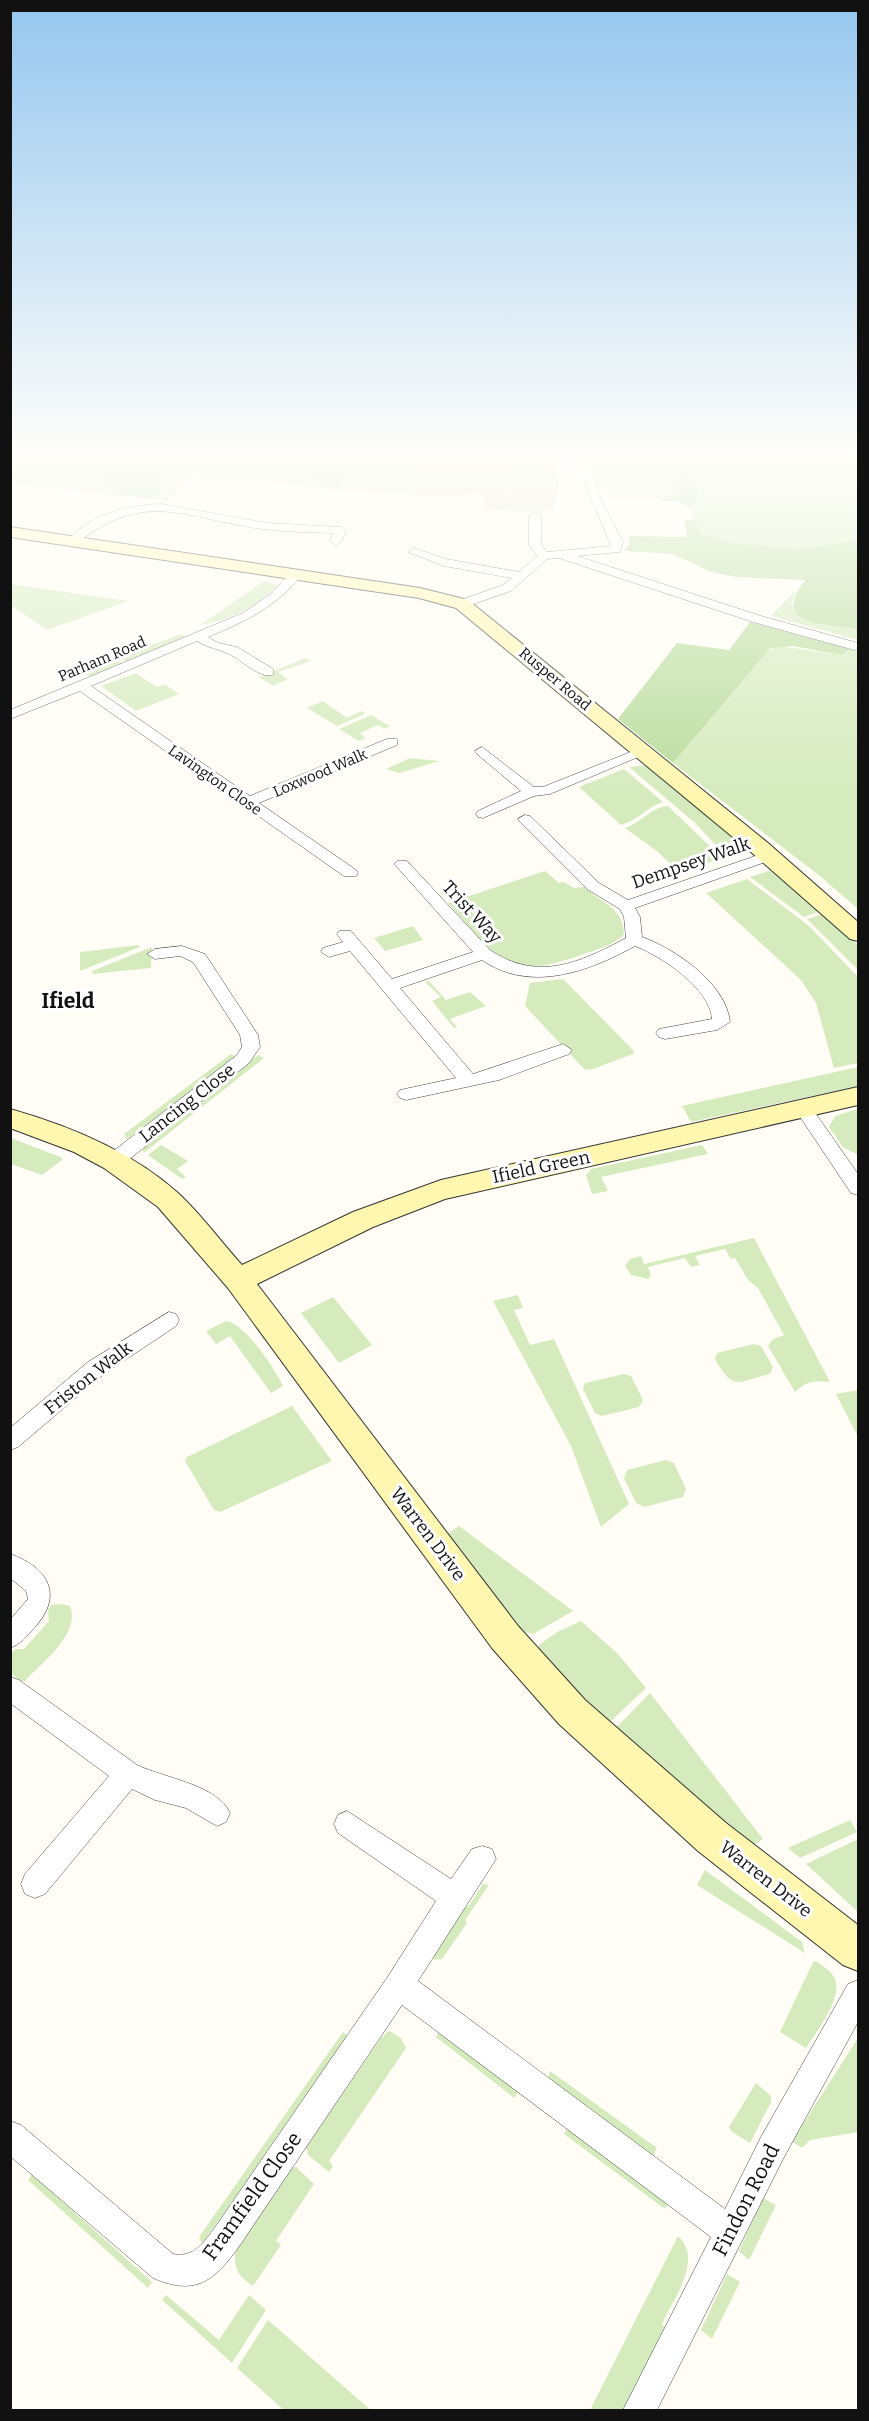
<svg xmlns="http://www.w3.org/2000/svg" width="869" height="2421" font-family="Bitter,serif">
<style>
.green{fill:#d5ebbd}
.forest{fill:#b9dc9c}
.cemetery{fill:#d9e3c4}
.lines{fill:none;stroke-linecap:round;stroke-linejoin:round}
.street-casing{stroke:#444;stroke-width:1}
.secondary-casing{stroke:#333;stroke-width:2}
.street{fill:#fff;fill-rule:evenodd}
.secondary{fill:#fff6b0;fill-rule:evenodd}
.labels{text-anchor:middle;stroke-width:6;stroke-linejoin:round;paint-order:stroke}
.far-street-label{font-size:15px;fill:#111;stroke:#fff}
.street-label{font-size:18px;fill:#111;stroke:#fff}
.quarter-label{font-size:21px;font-weight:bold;fill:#111;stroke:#fff}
.near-street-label{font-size:21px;fill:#111;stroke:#fff}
</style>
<rect width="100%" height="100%" fill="#fffdf5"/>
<!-- green -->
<g class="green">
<polygon points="11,458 412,458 418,495 190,476 168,501 11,483"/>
<polygon points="581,458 666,458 684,494 656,498 609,497 608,490 596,487 588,465"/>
<polygon points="677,458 858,458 858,540 801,549 739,544 701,534 692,513 698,490"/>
<path d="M 264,581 L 278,585 C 256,608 230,620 200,625 Z"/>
<polygon points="10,584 128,601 47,630 11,605"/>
<polygon points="795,591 792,604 858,629 858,640 771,616"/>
<polygon points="182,634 185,637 128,663 118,656"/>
<polygon points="779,646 842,655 849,649 858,652 858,909 820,876 673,763 764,652"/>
<polygon points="114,658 124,664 92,678 78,670"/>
<polygon points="306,658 311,661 278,672 288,679 273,686 259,677"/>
<polygon points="136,673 157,687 164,684 179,694 136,711 101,686"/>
<polygon points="323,701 347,718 361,711 365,714 337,726 307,708"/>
<polygon points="371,715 390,726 384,729 378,725 360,733 366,738 359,741 339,729"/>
<polygon points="410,758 440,761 399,773 386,769"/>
<polygon points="646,765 661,778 666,777 744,844 745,852 728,858 694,822 629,767"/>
<path d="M 624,769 L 663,802 C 647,807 637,821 621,825 L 579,787 Z"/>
<path d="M 668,806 L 722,858 L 680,873 L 658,852 L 625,828 C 641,823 651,807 668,806 Z"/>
<polygon points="772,870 824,910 804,917 750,877"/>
<path d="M 545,871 L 559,883 L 564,882 L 574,888 L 584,887 C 601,902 624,908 624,935 C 611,947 594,950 578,956 C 503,983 495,954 448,903 Z"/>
<polygon points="747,879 809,926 858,977 858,1063 834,1068 816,1003 801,980 706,893"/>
<polygon points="827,913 858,945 858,970 807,919"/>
<polygon points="413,926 423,940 385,951 374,938"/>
<polygon points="139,945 140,947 80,971 80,952"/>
<polygon points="152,947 151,968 93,974 92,971"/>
<polygon points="563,979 634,1051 633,1054 590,1070 584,1069 525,1006 530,983"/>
<polygon points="429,981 446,1000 470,992 486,1006 450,1019 457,1027 454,1028 432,1001 441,997 425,982"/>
<polygon points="231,1054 237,1057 127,1139 124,1134"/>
<polygon points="258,1055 264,1058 145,1152 142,1151 151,1140"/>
<polygon points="858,1067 858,1086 691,1122 682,1106"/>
<polygon points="858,1109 858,1155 843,1147 829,1127 835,1116"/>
<polygon points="11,1138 63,1158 62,1160 42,1175 11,1164"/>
<polygon points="161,1145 188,1161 177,1169 186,1177 182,1179 148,1155"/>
<polygon points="702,1145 708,1154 601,1177 608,1191 592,1194 586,1175 591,1169"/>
<path d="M 754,1238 L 830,1382 C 815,1380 806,1381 795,1392 L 768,1346 L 773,1339 L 784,1335 L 758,1288 L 748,1280 L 735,1258 L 731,1259 L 725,1249 L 695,1256 L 700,1265 L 691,1267 L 685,1258 L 648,1267 L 651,1275 L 648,1279 L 631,1275 L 625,1266 L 630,1259 L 641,1256 L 644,1264 Z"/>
<polygon points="518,1295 523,1308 514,1310 530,1345 554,1339 629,1504 601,1527 571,1446 493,1301"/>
<polygon points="333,1297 372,1345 339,1363 301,1313"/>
<path d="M 226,1321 C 245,1323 275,1369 283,1386 L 271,1393 L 230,1336 L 216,1344 L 206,1331 Z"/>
<path d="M 754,1344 L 761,1346 L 773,1367 L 770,1374 C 736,1382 734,1392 715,1359 L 717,1353 Z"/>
<polygon points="624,1374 631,1376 643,1400 639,1407 602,1416 595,1413 583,1389 585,1383"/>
<polygon points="858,1390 858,1437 836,1394"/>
<polygon points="292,1406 332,1461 220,1512 214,1510 185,1461 187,1457"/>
<polygon points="666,1460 674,1463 686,1489 683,1497 644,1507 636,1503 624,1478 627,1470"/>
<polygon points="459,1526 573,1611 533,1634 521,1631 447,1534"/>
<path d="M 61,1604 L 70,1606 C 81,1634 42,1662 25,1681 L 18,1681 L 11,1672 L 11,1654 L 15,1649 L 24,1649 L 49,1621 L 48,1610 L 51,1605 Z"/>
<polygon points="581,1621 618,1654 646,1688 610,1722 606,1721 539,1651 539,1645 557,1632"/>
<polygon points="650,1693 763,1839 752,1846 615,1729"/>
<polygon points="850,1820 857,1832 800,1858 788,1848"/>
<polygon points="858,1839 858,1912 806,1864"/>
<polygon points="705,1870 802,1942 805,1953 697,1885"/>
<path d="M 483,1884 L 489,1885 L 465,1920 L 467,1923 L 442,1959 L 433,1960 C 439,1943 449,1911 469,1906 Z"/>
<path d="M 816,1961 C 821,1965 828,1969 832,1974 C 848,1993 816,2032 806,2048 L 780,2032 L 813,1962 Z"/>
<polygon points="389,2031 401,2038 406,2048 329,2161 333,2166 329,2172 308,2155 306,2147 381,2038"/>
<polygon points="440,2031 518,2092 514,2098 436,2037"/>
<polygon points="343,2032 349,2037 202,2244 199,2237"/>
<polygon points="858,2038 858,2132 810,2140 802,2148 792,2141"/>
<polygon points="550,2071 657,2148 653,2156 548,2079"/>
<polygon points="756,2083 771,2096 771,2102 750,2143 732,2132 729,2127"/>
<polygon points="568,2127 669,2202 665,2209 564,2134"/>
<path d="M 296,2167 L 314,2184 L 276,2241 L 281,2245 L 253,2286 C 241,2278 234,2271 235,2256 C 237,2238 278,2185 290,2168 Z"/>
<polygon points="32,2174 152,2282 148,2288 28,2180"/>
<polygon points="763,2198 776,2205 749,2260 739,2251"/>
<path d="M 678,2236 C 704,2259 673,2299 662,2324 L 667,2331 L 628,2410 L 590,2410 Z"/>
<polygon points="727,2274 740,2282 712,2339 701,2330"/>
<polygon points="166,2295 219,2340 249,2295 266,2310 232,2363 162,2300"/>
<polygon points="268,2320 366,2406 371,2410 284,2410 237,2368"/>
</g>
<!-- forest -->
<g class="forest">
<polygon points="100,458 154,458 161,488 149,499 129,496 103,479"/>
<polygon points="310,458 345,458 346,468 340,490 322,489 308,468"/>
<polygon points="663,458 677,458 698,490 693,507 686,506 679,501 663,501 656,498 684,494 666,458"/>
<path d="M 694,519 L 701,534 L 739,544 L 801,549 L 858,540 L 858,629 L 813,623 L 797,615 C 790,599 796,593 805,580 L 736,577 L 711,572 L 673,554 L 624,551 L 630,544 L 628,536 L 687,537 L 684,521 Z"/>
<polygon points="750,622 849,649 842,655 793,646 770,648 673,763 618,719 677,643 729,650"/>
</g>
<!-- cemetery -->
<polygon class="cemetery" points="412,458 554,458 559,485 553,510 530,512 488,509 485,508 483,494 418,495"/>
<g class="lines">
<defs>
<g id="street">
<polygon points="570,458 580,458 590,470 603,504 623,542 620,552 577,556 761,616 858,643 858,651 753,622 559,558 547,559 511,591 462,608 456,604 458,601 503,585 512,578 444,566 408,552 414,548 446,559 519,572 537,556 529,545 529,516 535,513 541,516 541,545 547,552 611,546 580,471"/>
<path d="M 161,504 L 267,523 L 340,527 L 346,530 L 342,541 L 336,545 L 330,541 L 333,533 C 307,532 281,532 255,528 C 180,516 144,491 77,543 L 67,541 C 91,514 126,505 161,504 Z"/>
<path d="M 295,571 L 301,575 C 277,607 244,622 208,637 L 218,643 L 237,647 L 273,669 L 273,675 C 258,678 242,660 229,654 C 219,649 208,648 197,641 L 91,686 L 250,796 L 387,739 L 397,739 L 397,745 L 259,803 L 356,870 L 358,873 L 356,876 L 344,876 L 80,691 L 10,719 L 10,710 L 243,613 L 272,593 L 291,572 Z"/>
<polygon points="482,747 534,787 543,787 638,749 643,748 650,752 550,794 534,796 483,818 478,817 476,814 478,811 521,791 477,754 475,751"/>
<path d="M 525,815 L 530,816 L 599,883 L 628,900 L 764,853 L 774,853 L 777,856 L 774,859 L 635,908 L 640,917 L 642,937 C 675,949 726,983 730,1022 L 717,1030 L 665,1039 L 659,1037 L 656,1033 L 659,1029 L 712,1019 C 710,988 661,956 635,946 C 588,972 530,993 482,960 L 400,988 L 473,1074 L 563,1044 L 572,1050 L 569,1054 L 499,1080 L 406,1100 L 400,1098 L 397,1094 L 400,1090 L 456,1078 L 350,951 L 329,957 L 321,952 L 323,948 L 343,942 L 337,934 L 339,931 L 351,931 L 392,979 L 473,952 L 397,867 L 394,864 L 397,861 L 407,861 L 490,950 C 537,982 580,963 626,938 L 624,917 L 620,909 L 587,889 L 520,822 L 518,819 Z"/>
<polygon points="182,946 205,954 258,1035 260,1047 249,1063 121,1166 107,1166 105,1161 107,1156 237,1055 242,1047 240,1035 193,962 180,956 155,959 147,954 155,949"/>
<polygon points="803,1102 809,1104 858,1174 858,1195 851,1193 794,1108 797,1104"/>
<polygon points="169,1312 176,1314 179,1320 176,1326 104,1374 18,1447 10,1450 10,1428 88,1362"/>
<path d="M 10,1554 C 48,1567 64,1595 35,1627 C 27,1636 21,1644 10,1648 L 10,1620 L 28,1599 L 26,1591 L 10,1578 Z"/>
<path d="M 10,1677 L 19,1680 L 137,1765 C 164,1778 218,1785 230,1813 L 226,1822 L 217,1826 L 186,1808 L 155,1800 L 132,1789 L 45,1894 L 35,1898 L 25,1894 L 21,1884 L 25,1874 L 109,1776 L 10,1703 Z"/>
<path d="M 347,1811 L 451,1879 L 472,1849 L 482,1846 L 492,1849 L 496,1859 L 418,1981 L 725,2209 L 761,2137 L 848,1984 L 858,1980 L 858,2022 L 783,2159 L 657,2410 L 623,2410 L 711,2237 L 402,2005 L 238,2248 C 213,2282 195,2296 153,2278 L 10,2156 L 10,2121 L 21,2125 L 173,2254 C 195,2258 204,2242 216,2226 L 389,1975 L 436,1901 L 338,1833 L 334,1824 L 338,1815 Z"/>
</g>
<g id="secondary">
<polygon points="10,527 420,588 468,600 768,843 858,922 858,941 850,939 752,853 456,608 419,598 10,537"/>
<path d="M 858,1087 L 858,1105 L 445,1199 L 373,1227 L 257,1284 L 518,1626 L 585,1700 L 726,1823 L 858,1925 L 858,1971 L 843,1965 L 698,1851 L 559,1724 L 492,1648 L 228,1288 L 158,1207 L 104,1168 L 74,1152 L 10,1128 L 10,1109 C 70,1126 131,1151 178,1193 C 201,1214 221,1242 242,1265 L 353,1212 L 441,1180 Z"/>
</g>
</defs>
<!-- street casing -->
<use href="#street" class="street-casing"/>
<!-- secondary casing -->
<use href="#secondary" class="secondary-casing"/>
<!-- street -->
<use href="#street" class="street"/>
<!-- secondary -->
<use href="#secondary" class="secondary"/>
</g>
<!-- sky -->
<linearGradient id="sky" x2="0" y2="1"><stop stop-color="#95c6ee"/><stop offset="0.57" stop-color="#fffefa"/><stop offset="1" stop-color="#fffefa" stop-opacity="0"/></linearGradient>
<rect width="869" height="797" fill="url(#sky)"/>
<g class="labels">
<!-- far-street labels -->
<g class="far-street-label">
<text transform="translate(102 659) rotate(-23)" y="5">Parham Road</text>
<text transform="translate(555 679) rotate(40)" y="5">Rusper Road</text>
<text transform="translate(320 773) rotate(-23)" y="5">Loxwood Walk</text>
<text transform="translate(215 780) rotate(35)" y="5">Lavington Close</text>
</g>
<!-- street labels -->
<g class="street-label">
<text transform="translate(691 863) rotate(-19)" y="6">Dempsey Walk</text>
<text transform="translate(472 912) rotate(47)" y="6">Trist Way</text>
<text transform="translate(187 1103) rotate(-38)" y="6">Lancing Close</text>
<text transform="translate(541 1167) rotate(-12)" y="6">Ifield Green</text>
<text transform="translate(88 1378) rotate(-38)" y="6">Friston Walk</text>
<text transform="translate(428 1534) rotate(53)" y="6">Warren Drive</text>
<text transform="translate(766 1879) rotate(38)" y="6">Warren Drive</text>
</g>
<!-- quarter labels -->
<g class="quarter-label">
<text x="68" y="1008">Ifield</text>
</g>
<!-- near-street labels -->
<g class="near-street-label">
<text transform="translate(252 2196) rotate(-54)" y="7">Framfield Close</text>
<text transform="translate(746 2200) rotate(-63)" y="7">Findon Road</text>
</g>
</g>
<!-- border -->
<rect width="869" height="2421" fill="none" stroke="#111111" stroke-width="24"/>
</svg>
